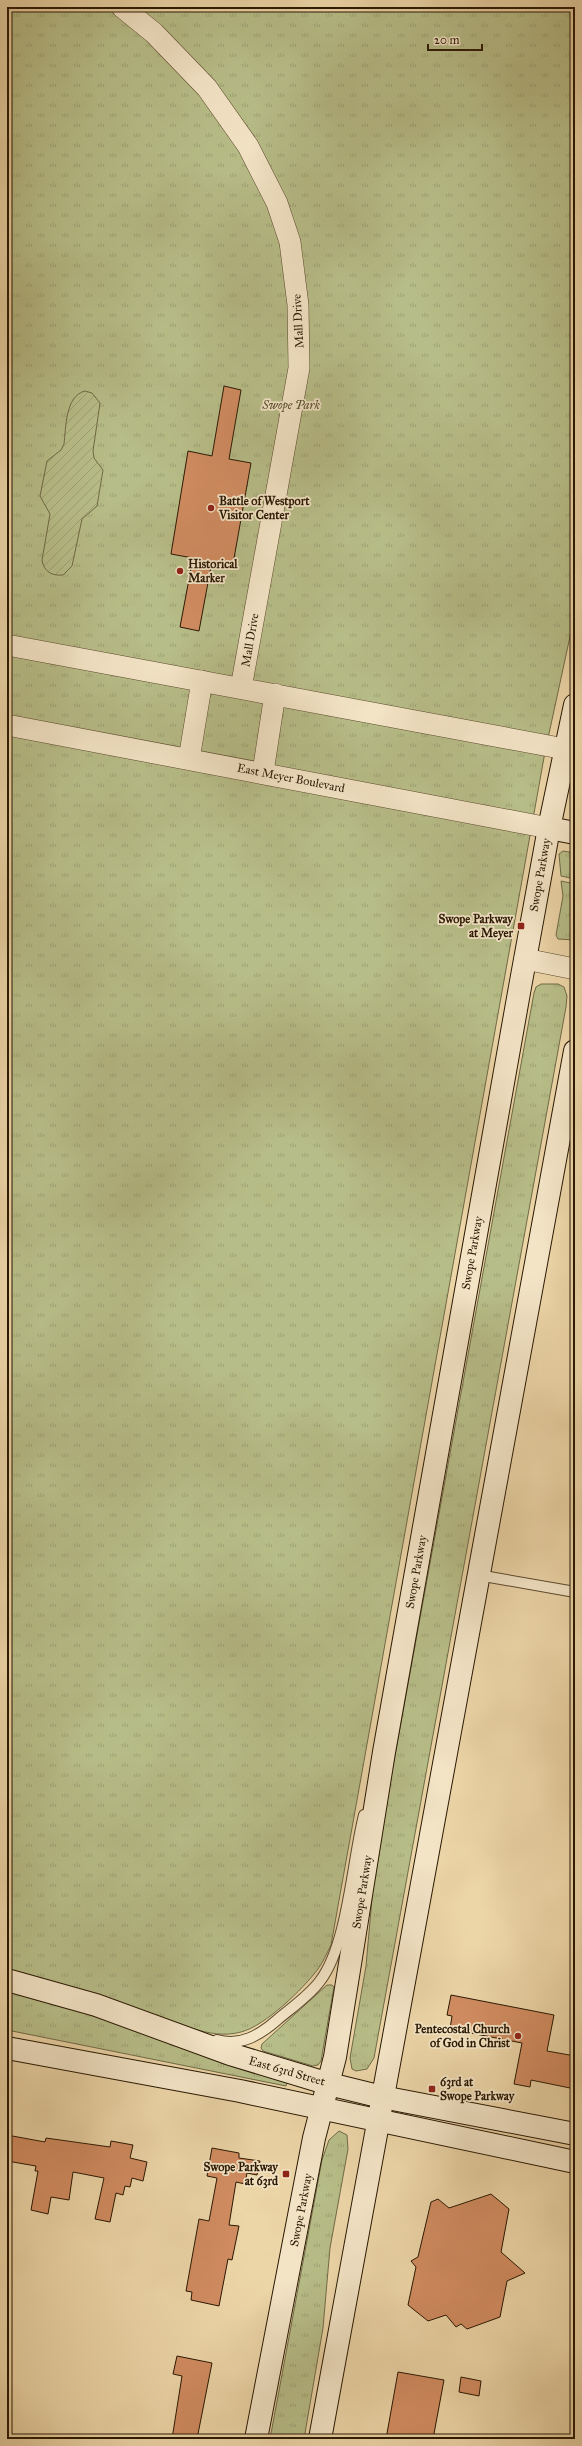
<svg xmlns="http://www.w3.org/2000/svg" width="582" height="2446" font-family="'IM FELL Great Primer',serif">
<style>
.grass{fill:url(#grass-tufts);stroke:#706a46}
.garden{fill:url(#garden-furrows);stroke:#706a46}
.building{fill:#d18c61;stroke:#2a1803}
.lines{fill:none;stroke-linecap:round;stroke-linejoin:round}
.service-casing{stroke:#5a472c;stroke-width:12}
.minor-casing{stroke:#5a472c;stroke-width:22}
.secondary-casing{stroke:#2a1803;stroke-width:24}
.service{stroke:#f3e4c6;stroke-width:10}
.minor{stroke:#f3e4c6;stroke-width:21}
.secondary{stroke:#f3e4c6;stroke-width:22}
.poi-dot{fill:#8f2418;stroke:#f3e4c6;stroke-width:1.5}
.labels{text-anchor:middle;stroke-width:3.5;stroke-linejoin:round;paint-order:stroke}
.street-label{font-size:12px;fill:#2a1803;stroke:#f3e4c6}
.park-label{font-size:12px;font-style:italic;fill:#544a2b;stroke:#f3e4c6}
.poi-label{font-size:12px;font-weight:bold;fill:#2a1803;stroke:#f3e4c6;text-anchor:start}
</style>
<defs>
<pattern id="grass-tufts" width="24" height="20" patternUnits="userSpaceOnUse"><rect width="24" height="20" fill="#b7bd88"/><path d="M3 7l-1-3M5 7V3M7 7l1-3M15 17l-1-3M17 17v-4M19 17l1-3" fill="none" stroke="#9ea274"/></pattern>
<pattern id="garden-furrows" width="10" height="10" patternUnits="userSpaceOnUse"><rect width="10" height="10" fill="#b7bd88"/><path d="M-1 1l2-2M0 10L10 0M9 11l2-2" fill="none" stroke="#9ea274"/></pattern>
</defs>
<rect width="100%" height="100%" fill="#ecd5a7"/>
<filter id="stains"><feTurbulence type="fractalNoise" baseFrequency=".005" numOctaves="4"/><feColorMatrix values="0 0 0 0 .2 0 0 0 0 .09 0 0 0 0 .02 0 0 0 .5 -.17"/></filter>
<radialGradient id="worn" r=".72"><stop offset=".6" stop-color="#630" stop-opacity="0"/><stop offset="1" stop-color="#630" stop-opacity=".3"/></radialGradient>
<!-- grass -->
<g class="grass">
<path d="M 7,7 L 575,7 L 575,623 L 571,632 L 545,752 L 331,1945 C 327,1953 323,1962 318,1969 C 303,1989 265,2026 241,2032 C 209,2041 174,2020 144,2011 C 99,1997 53,1984 7,1971 Z"/>
<polygon points="563,851 575,853 575,879 561,876 559,854"/>
<polygon points="561,881 575,884 575,940 558,939 556,935 563,896"/>
<polygon points="541,984 558,984 564,987 567,996 566,1007 374,2058 367,2069 356,2071 352,2069 350,2058 366,1966 375,1865 534,993 536,987"/>
<polygon points="327,1985 332,1985 334,1987 321,2061 318,2065 313,2066 263,2051 261,2048 262,2044"/>
<polygon points="7,1991 75,2010 288,2079 286,2086 7,2030"/>
<polygon points="339,2131 347,2135 348,2149 330,2248 323,2328 304,2439 270,2439 322,2160 329,2140"/>
</g>
<!-- garden -->
<path class="garden" d="M 85,391 L 92,393 L 100,403 L 93,451 L 94,458 L 103,470 L 97,506 L 82,519 L 72,566 L 63,575 C 52,576 44,572 42,560 L 50,514 L 40,496 L 47,461 L 61,450 L 64,444 C 66,428 65,396 85,391 Z"/>
<!-- building -->
<g class="building">
<polygon points="224,386 241,390 229,459 251,463 233,564 212,561 199,631 180,627 193,558 171,554 188,451 212,456"/>
<polygon points="451,1995 554,2015 547,2051 575,2056 575,2089 531,2080 530,2087 514,2084 522,2043 450,2029 452,2016 447,2015"/>
<polygon points="7,2135 45,2142 46,2138 110,2147 111,2141 133,2145 130,2158 147,2162 143,2181 132,2178 130,2187 125,2186 123,2195 116,2193 110,2222 95,2219 104,2178 73,2172 69,2200 51,2197 48,2214 31,2210 38,2171 35,2171 36,2166 7,2161"/>
<polygon points="212,2148 239,2153 239,2158 260,2161 257,2175 247,2173 245,2184 236,2182 229,2225 239,2226 232,2260 228,2259 219,2306 191,2300 192,2292 186,2291 199,2219 209,2221 217,2178 207,2176"/>
<polygon points="491,2194 509,2209 501,2252 525,2273 507,2281 500,2317 467,2329 461,2324 456,2327 446,2315 428,2321 408,2305 416,2267 411,2261 418,2257 431,2202 438,2199 449,2208"/>
<polygon points="177,2356 212,2363 197,2439 172,2439 182,2376 173,2374"/>
<polygon points="398,2372 444,2380 433,2439 386,2439"/>
<polygon points="461,2377 481,2381 479,2396 459,2392"/>
</g>
<g class="lines">
<defs>
<g id="service">
<polyline points="478,1575 575,1592"/>
<path d="M 217,2040 C 240,2047 260,2035 277,2020 C 291,2008 309,1996 320,1981 C 348,1944 352,1862 364,1815"/>
</g>
<g id="minor">
<polyline points="122,7 154,33 207,88 248,146 277,203 290,242 298,305 299,368 241,688"/>
<polyline points="7,645 565,749"/>
<polyline points="7,725 549,828"/>
<polyline points="189,759 202,681"/>
<polyline points="263,772 275,694"/>
<polyline points="525,959 575,969"/>
</g>
<g id="secondary">
<polyline points="549,828 575,833"/>
<polyline points="7,1980 96,2005 230,2054 329,2084 382,2097 575,2134"/>
<polyline points="7,2048 240,2091 575,2162"/>
<polyline points="256,2439 314,2138 335,2057 384,1752 520,987 549,828 575,705"/>
<polyline points="320,2439 575,1051"/>
</g>
</defs>
<!-- service casing -->
<use href="#service" class="service-casing"/>
<!-- minor casing -->
<use href="#minor" class="minor-casing"/>
<!-- secondary casing -->
<use href="#secondary" class="secondary-casing"/>
<!-- service -->
<use href="#service" class="service"/>
<!-- minor -->
<use href="#minor" class="minor"/>
<!-- secondary -->
<use href="#secondary" class="secondary"/>
</g>
<!-- markers -->
<g class="poi-dot">
<circle cx="211" cy="508" r="4"/>
<circle cx="180" cy="571" r="4"/>
<rect x="517" y="922" width="8" height="8" rx="2"/>
<circle cx="518" cy="2036" r="4"/>
<rect x="428" y="2085" width="8" height="8" rx="2"/>
<rect x="282" y="2170" width="8" height="8" rx="2"/>
</g>
<g class="labels">
<!-- street labels -->
<g class="street-label">
<text transform="translate(298 321) rotate(-93)" y="4">Mall Drive</text>
<text transform="translate(250 640) rotate(-80)" y="4">Mall Drive</text>
<text transform="translate(291 778) rotate(11)" y="4">East Meyer Boulevard</text>
<text transform="translate(540 875) rotate(-80)" y="4">Swope Parkway</text>
<text transform="translate(472 1253) rotate(-80)" y="4">Swope Parkway</text>
<text transform="translate(416 1572) rotate(-80)" y="4">Swope Parkway</text>
<text transform="translate(362 1892) rotate(-81)" y="4">Swope Parkway</text>
<text transform="translate(287 2071) rotate(16)" y="4">East 63rd Street</text>
<text transform="translate(301 2210) rotate(-79)" y="4">Swope Parkway</text>
</g>
<!-- park labels -->
<g class="park-label">
<text x="291" y="409">Swope Park</text>
</g>
<!-- poi labels -->
<g class="poi-label">
<text x="219" y="505">Battle of Westport<tspan x="219" dy="14">Visitor Center</tspan></text>
<text x="188" y="568">Historical<tspan x="188" dy="14">Marker</tspan></text>
<text x="513" y="923" text-anchor="end">Swope Parkway<tspan x="513" dy="14">at Meyer</tspan></text>
<text x="510" y="2033" text-anchor="end">Pentecostal Church<tspan x="510" dy="14">of God in Christ</tspan></text>
<text x="440" y="2086">63rd at<tspan x="440" dy="14">Swope Parkway</tspan></text>
<text x="278" y="2171" text-anchor="end">Swope Parkway<tspan x="278" dy="14">at 63rd</tspan></text>
</g>
</g>
<!-- margin -->
<rect width="582" height="2446" fill="none" stroke="#ecd5a7" stroke-width="24"/>
<rect x="8" y="8" width="566" height="2430" fill="none" stroke="#2a1803" stroke-width="2"/>
<rect x="12" y="12" width="558" height="2422" fill="none" stroke="#2a1803"/>
<!-- scale -->
<path d="M428 44v6h54v-6" fill="none" stroke="#2a1803" stroke-width="2"/>
<text x="434" y="44" font-size="12" fill="#2a1803" stroke="#f3e4c6" stroke-width="3" paint-order="stroke">20 m</text>
<rect width="100%" height="100%" filter="url(#stains)"/>
<rect width="100%" height="100%" fill="url(#worn)"/>
</svg>
